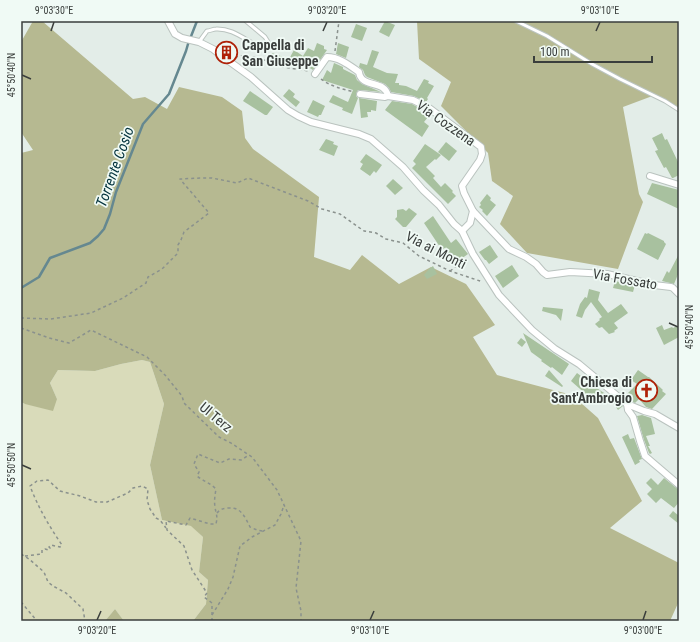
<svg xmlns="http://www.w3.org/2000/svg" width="700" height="642" font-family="'Roboto Condensed',sans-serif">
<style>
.green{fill:#d9dbba}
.forest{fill:#b6b991}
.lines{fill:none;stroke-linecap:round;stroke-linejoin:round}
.stream{stroke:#658890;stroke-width:2.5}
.building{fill:#a8c19f}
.service-casing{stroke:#bac3bf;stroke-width:5}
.minor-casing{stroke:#bac3bf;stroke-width:8}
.path{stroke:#8a918d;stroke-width:1.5;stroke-dasharray:3 3;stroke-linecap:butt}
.service{stroke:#fff;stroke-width:3}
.minor{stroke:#fff;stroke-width:6}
.ticks{fill:none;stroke:#3a3e3c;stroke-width:1.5}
.labels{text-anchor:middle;stroke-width:3.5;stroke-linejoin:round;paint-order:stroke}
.poi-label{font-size:14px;font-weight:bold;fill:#3a3e3c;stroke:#f0faf5;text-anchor:start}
.street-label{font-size:14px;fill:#3a3e3c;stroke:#f0faf5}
.water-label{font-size:15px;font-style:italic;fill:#01313b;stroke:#f0faf5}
.neatline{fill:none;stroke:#3a3e3c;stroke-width:1.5}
.ticks-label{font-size:10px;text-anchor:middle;fill:#3a3e3c}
</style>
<rect width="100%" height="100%" fill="#e3ede8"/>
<!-- green -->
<polygon class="green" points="142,360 150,362 164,404 150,465 162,520 192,526 203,537 199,572 208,580 206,604 193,621 124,621 115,609 105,621 21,621 21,402 25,404 57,399 50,383 58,370 95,371 121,364"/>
<!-- forest -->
<g class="forest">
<polygon points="33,21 42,21 133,99 145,97 167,109 179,87 222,97 242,111 245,138 253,149 319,197 314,257 350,270 362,255 399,284 431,267 466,284 495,325 473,337 497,375 572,395 598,418 642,501 610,528 679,563 679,601 670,621 193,621 206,604 208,580 199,572 203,537 191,526 162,520 150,465 164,404 150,362 142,360 121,364 95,371 58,370 50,383 57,399 53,411 25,404 21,402 21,153 33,150 21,132 21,42"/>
<polygon points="417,21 679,21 679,108 655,95 623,107 639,194 643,202 618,269 527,253 500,224 513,196 492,181 488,153 441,106 451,82 419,59"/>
<polygon points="115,609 124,621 105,621"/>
</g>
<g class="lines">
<!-- stream -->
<polyline class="stream" points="21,288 39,277 50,258 90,243 98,236 104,229 110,214 116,192 143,124 169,94 186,51 188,44 197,21"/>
</g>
<!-- building -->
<g class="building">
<polygon points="385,21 395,25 389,37 379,32"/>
<polygon points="356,24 367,28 362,41 351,37"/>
<polygon points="317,43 324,46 324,49 327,50 313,70 298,61 297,67 282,65 270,60 272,53 289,59 294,50 303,56 308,48 314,51"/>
<polygon points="338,43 349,47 346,58 336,54"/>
<polygon points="372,50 379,52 373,67 387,73 398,74 395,83 399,83 399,85 406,86 417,91 424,79 429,81 428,83 434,86 427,98 428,99 426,102 414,96 391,92 389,88 385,84 367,77 365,75 363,70 359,67 360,63 367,65"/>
<polygon points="334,63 343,67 343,69 355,75 357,80 362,84 381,92 361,90 358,90 356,94 356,96 358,98 352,114 342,110 343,108 329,102 333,95 348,102 353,90 322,80 327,70 331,73"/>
<polygon points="289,89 295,94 293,97 300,102 296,107 283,96"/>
<polygon points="250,91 273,107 267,115 265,115 243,101"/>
<polygon points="359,98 377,101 376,111 371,110 371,112 367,112 368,117 361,118"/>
<polygon points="313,100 325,106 321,115 319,115 318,117 307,112"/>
<polygon points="392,101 412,104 421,109 420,112 428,117 424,122 429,126 422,137 385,110"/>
<polygon points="662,133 665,140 667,139 679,164 679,175 673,178 672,178 666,167 664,168 655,151 658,150 652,138"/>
<polygon points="326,139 334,142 333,144 338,146 334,156 319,150"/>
<polygon points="446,142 457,151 449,161 438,152"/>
<polygon points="425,144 441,155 436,160 435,159 426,167 435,176 433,178 441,187 445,183 453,191 452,192 456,196 448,204 412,168 416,164 413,161"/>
<polygon points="366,154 382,165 376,173 374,171 370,176 360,169 363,164 360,162"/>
<polygon points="393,179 403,188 395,195 386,186"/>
<polygon points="652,183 679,190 679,209 647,194"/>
<polygon points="487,194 491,198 490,200 496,205 487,216 482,211 483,210 479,207 481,205 480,203"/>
<polygon points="409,208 417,214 406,227 403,227 395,219 397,217 397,210 403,209 406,211"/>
<polygon points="433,216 451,243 456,239 468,254 454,264 444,250 447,247 443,249 441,247 440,247 424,223"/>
<polygon points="645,233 647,234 648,233 664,241 664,242 666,244 658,260 637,249"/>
<polygon points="490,245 498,257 489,264 486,260 485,260 479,252"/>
<polygon points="679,254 679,272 674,284 662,281 667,271 669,273"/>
<polygon points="512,265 519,276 503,288 495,276"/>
<polygon points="433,266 437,274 427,279 424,275 429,269"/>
<polygon points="615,281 635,285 633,292 613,288"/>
<polygon points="589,289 600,292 598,300 608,313 621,304 628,313 614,323 618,328 614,331 615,332 609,334 602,327 599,328 595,324 600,320 599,319 602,317 591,302 585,310 582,318 576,316 580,304 585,297 587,298"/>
<polygon points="543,307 563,309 561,321 556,315 542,311"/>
<polygon points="662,325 664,330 672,327 673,328 677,326 679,330 679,337 664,345 656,328"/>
<polygon points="523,333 569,364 562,375 552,367 551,368 541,361 542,360 531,352"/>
<polygon points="521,338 526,342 522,347 517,343"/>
<polygon points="549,370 563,386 562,387 545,376"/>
<polygon points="638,370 648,377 649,377 663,390 662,391 666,394 652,409 646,407 639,399 635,403 630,400 625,396 637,384 631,380"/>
<polygon points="577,373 601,391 609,396 607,393 623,406 618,410 613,403 605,401 594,396 592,397 588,396 571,381"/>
<polygon points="642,415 651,418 655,434 646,436 650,446 648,446 652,453 650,454 649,453 644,440 637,416"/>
<polygon points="628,434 630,439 634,438 642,459 639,460 640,462 635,465 622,437"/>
<polygon points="651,478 658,485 664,478 679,490 679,502 674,508 661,498 656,503 647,494 652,489 646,483"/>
<polygon points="673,511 679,516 679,524 669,516"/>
</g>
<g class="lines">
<defs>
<g id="service">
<polyline points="516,21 547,36 592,64 620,79 665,101 679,110"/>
<path d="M 199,42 L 207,31 C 210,31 213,29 216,29 C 236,28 249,45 267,49 L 270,45 L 265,37 L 246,21"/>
</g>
<g id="minor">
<polyline points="168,21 175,34 182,38 199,42 213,49 226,59 251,77 288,110 298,116 311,122 359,134 371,139 403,167 423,190 439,205 454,224 462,231 473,254 492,284 499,295 532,330 555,349 579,364 627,404 644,411 655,414 679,428"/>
<path d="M 315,74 L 327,57 C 339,57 349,65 359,72 C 361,89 385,79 388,96"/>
<polyline points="360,94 385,97 388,96 413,100 429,108 481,147 482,154 480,160 462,186 464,193 473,211 470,223 462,231"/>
<polyline points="650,176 679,185"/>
<polyline points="473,211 509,249 526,257 536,264 543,272 547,275 570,272 607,274 654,285 671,287 673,288 679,294"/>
<polyline points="627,404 628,410 633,417 640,441 645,456 679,485"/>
</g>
</defs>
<!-- service casing -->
<use href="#service" class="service-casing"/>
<!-- minor casing -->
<use href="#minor" class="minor-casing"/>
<!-- path -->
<g class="path">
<polyline points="335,51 339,21"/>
<polyline points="235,57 246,55 275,63 283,67 309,71"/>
<path d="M 321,79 C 330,86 342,89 354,92"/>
<polyline points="450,271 468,258"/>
<polyline points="21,318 51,319 91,313 123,298 146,283 148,277 162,269 178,253 178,245 181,240 184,232 209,213 180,179 200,178 212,178 237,183 248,178 308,201 322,209 340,214 364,231 376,233 386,239 403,243 419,256 450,271 483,282"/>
<polyline points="21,328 49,338 69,343 91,330 147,357 165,375 182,396 184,403 219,437 231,443 252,457 277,490 301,541 296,588 301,611 301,621"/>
<path d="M 217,513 C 220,509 224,508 229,508 C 241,507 245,517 250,527 L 257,530 L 263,531"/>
<polyline points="21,554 29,559 44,572 48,582 53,586 66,593 83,609 85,621"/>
<path d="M 25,556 L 42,554 L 42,550 L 45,549 L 49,550 L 50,548 L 49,547 L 51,545 L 60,547 L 62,545 C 49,526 38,507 30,486 L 37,481 L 48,480 L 60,491 L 80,496 L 96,502 L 107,502 L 128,493 L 133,488 L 142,486 L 148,489 L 147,500 L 150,509 L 156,518 L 160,520 L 166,528"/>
<polyline points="21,602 37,621"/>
<path d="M 212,615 L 212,603 L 204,597 L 207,593 L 192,570 L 184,546 L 167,530 L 166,521 L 186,525 L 190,518 L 210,524 L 216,524 C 218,515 216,515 215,507 C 214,501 215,495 216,489 C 210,483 203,481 197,476 L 199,472 L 194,464 L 198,454 L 220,463 L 229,459 L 241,460 L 249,455"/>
<polyline points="212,621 212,615 228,589 233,577 240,546 252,537 275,525 281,514 284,505"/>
</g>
<!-- service -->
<use href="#service" class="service"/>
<!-- minor -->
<use href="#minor" class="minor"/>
</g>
<!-- ticks -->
<path class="ticks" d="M 51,31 L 54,22M 323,31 L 327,22M 596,31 L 600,22M 22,75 L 31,79M 669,323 L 678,327M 22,465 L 31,469M 97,620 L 101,611M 370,620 L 374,611M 643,620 L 646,611"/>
<!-- icons -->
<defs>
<symbol id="building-ring" viewBox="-11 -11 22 22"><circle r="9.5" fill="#f0faf5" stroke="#af2209" stroke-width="1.5"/><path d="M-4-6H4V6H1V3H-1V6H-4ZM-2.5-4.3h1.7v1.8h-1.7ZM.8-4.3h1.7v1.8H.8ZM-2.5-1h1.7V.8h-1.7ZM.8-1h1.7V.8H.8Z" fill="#af2209"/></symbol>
<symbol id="church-ring" viewBox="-11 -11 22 22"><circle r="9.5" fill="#f0faf5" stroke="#af2209" stroke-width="1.5"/><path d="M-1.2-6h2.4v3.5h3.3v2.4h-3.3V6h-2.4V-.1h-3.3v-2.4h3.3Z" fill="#af2209"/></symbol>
</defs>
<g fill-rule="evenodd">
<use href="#building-ring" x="214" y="40" width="25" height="25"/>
<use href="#church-ring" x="634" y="378" width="25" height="25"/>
</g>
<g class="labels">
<!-- poi labels -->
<g class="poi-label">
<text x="242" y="50">Cappella di<tspan x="242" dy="16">San Giuseppe</tspan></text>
<text x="632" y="387" text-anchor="end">Chiesa di<tspan x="632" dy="16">Sant'Ambrogio</tspan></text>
</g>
<!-- street labels -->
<g class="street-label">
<text transform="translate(446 123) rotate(35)" y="5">Via Cozzena</text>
<text transform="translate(436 250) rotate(27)" y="5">Via ai Monti</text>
<text transform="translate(625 279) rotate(10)" y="5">Via Fossato</text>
<text transform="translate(216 417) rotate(40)" y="5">Ul Terz</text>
</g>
<!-- water labels -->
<g class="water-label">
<text transform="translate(115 167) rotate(-70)" y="5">Torrente Cosio</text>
</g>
</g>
<!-- border -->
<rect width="700" height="642" fill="none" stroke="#f0faf5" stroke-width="44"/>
<!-- scale -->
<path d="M534 56v6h118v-6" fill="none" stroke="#3a3e3c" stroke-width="2"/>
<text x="540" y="56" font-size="12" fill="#3a3e3c" stroke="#f0faf5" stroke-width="3" paint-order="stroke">100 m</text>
<rect x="22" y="22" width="656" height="598" class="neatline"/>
<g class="ticks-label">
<text x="54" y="14">9°03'30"E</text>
<text x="327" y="14">9°03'20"E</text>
<text x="600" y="14">9°03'10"E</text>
<text transform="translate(11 75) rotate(-90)" y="4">45°50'40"N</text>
<text transform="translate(689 327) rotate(-90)" y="4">45°50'40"N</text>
<text transform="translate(11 465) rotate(-90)" y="4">45°50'50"N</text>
<text x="97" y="634">9°03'20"E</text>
<text x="370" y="634">9°03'10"E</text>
<text x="643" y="634">9°03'00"E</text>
</g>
</svg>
